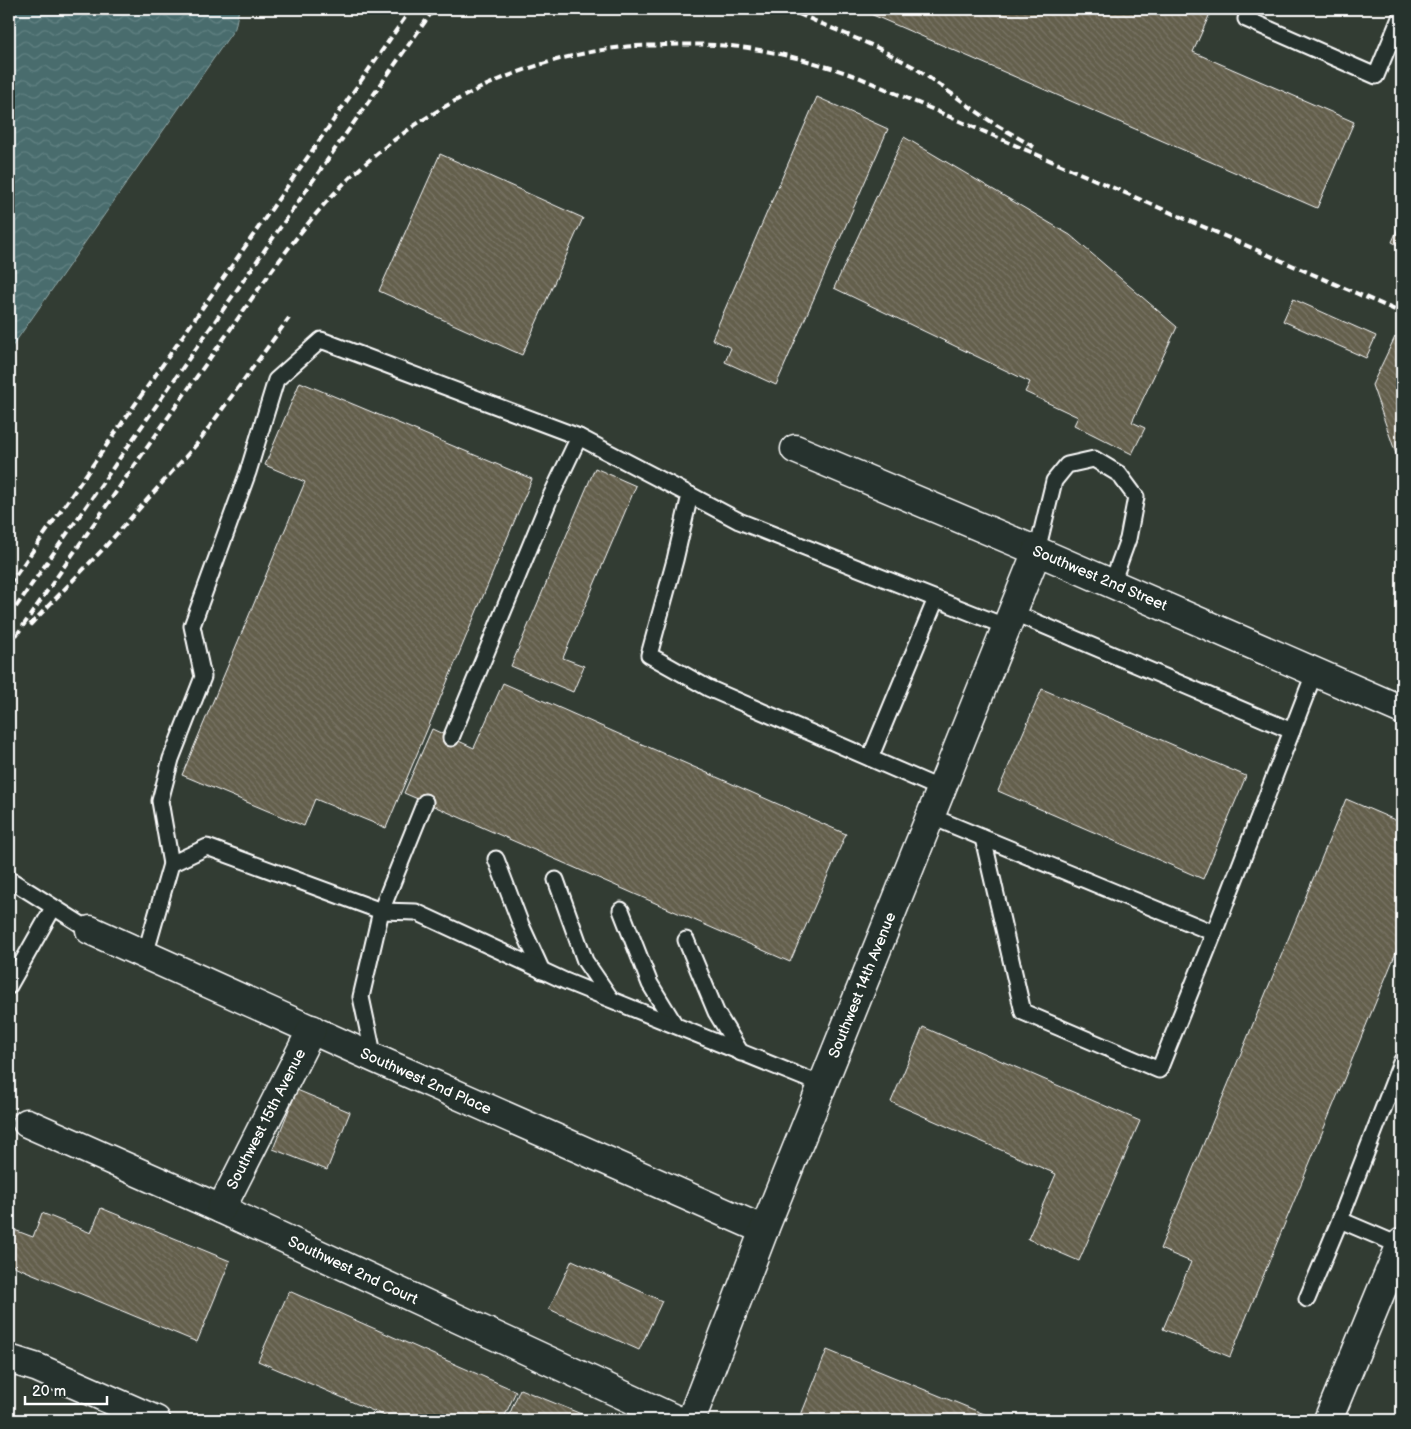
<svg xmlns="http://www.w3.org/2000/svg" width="1411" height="1429" font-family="'Balsamiq Sans',sans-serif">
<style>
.water{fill:url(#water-waves);stroke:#91a7a7}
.building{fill:url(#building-back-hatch);stroke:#fff}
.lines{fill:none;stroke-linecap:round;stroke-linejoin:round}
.lane-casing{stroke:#fff;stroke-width:19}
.street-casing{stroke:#fff;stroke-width:31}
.secondary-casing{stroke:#fff;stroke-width:31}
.lane{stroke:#26332d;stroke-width:15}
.street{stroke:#26332d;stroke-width:28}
.secondary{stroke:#26332d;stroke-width:28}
.rail{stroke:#fff;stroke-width:4;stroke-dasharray:8 4;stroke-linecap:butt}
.labels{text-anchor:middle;stroke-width:4;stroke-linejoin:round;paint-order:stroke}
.street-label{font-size:15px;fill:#fff;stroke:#26332d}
</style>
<defs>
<pattern id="water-waves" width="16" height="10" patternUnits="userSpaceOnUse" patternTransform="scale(1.25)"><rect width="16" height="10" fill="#486c6d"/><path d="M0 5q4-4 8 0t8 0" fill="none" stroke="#638283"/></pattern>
<pattern id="building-back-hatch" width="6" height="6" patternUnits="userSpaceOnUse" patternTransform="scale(1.25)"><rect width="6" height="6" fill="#635e4c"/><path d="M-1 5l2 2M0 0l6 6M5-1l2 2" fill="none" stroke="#7a7667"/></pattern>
</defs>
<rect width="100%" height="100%" fill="#323c33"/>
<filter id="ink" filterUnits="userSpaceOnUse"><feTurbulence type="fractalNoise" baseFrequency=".02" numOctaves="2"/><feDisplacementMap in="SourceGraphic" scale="10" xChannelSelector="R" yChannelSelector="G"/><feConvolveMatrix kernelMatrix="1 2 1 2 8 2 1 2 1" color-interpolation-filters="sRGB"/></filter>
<g filter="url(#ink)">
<!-- water -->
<polygon class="water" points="9,9 239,9 235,28 9,351"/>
<!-- building -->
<g class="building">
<polygon points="859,9 1212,9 1193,52 1354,122 1317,208"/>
<polygon points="817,97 888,129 776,385 725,362 731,348 712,339"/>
<polygon points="904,137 1070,235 1177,327 1132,422 1145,428 1132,454 1074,425 1078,417 1025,392 1030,382 834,288"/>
<polygon points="440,154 583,218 522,355 379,291"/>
<polygon points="1402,219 1402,247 1392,242"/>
<polygon points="1293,299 1376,336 1366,358 1283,321"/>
<polygon points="1395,337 1402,342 1402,471 1372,385"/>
<polygon points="300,382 532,479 386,828 315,799 304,826 182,775 305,482 265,465"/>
<polygon points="595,468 636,486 563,658 584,666 573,692 511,666"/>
<polygon points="503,683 846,834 790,962 404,793 432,729 474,748"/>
<polygon points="1042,689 1246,776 1203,879 998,791"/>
<polygon points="1346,799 1402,823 1402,938 1230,1357 1163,1329 1191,1262 1160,1249"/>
<polygon points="923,1027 1140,1121 1079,1261 1028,1239 1056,1174 891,1102"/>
<polygon points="297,1090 350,1112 327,1170 273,1149"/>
<polygon points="101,1208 230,1261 197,1342 9,1264 9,1228 33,1237 42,1213 91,1233"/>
<polygon points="572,1260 662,1301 639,1350 549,1309"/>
<polygon points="289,1291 516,1391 503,1420 394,1420 258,1361"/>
<polygon points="827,1350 999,1420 799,1420"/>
<polygon points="520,1389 596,1420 507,1420"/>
</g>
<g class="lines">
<defs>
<g id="lane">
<polyline points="1251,9 1246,19 1376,76 1402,13"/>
<polyline points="579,437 690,495 675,560 649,655 708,688 941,789"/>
<polyline points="690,495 739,521 1007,627"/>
<polyline points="1037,551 1054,481 1067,465 1094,459 1119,474 1136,497 1128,539 1112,583"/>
<polyline points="1012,612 1292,731"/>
<polyline points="870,758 936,599"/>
<polyline points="930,816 1214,933 1315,671"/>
<polyline points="983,838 1023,1012 1159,1070 1214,933"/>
<polyline points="496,859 521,925 542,971"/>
<polyline points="171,864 160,801 171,759 203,677 192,626 248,472 276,380 321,340 579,437 550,498 451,738"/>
<polyline points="9,879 90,930"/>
<polyline points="556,880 585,961 611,999"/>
<polyline points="621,910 650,984 675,1025"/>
<polyline points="686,940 716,1012 741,1053"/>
<polyline points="145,955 171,864 207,847 381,911 416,912 565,981 822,1085"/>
<polyline points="9,986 53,908"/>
<polyline points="374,1058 361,997 381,911 425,802"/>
<polyline points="1401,1246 1340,1220 1402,1060"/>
<polyline points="1307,1299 1340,1220"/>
</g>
<g id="street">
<polyline points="795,449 1037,551 1402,710"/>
<polyline points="90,930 374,1058 764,1230"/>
<polyline points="27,1123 221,1209 677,1420"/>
<polyline points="221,1209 312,1029"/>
<polyline points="691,1420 764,1230 1037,551"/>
<polyline points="1328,1420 1380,1294 1402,1242"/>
</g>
<polyline id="secondary" points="9,1359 38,1368 156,1420"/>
</defs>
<!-- lane casing -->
<use href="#lane" class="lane-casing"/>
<!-- street casing -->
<use href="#street" class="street-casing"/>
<!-- secondary casing -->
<use href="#secondary" class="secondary-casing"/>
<!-- lane -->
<use href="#lane" class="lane"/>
<!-- street -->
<use href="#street" class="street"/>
<!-- secondary -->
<use href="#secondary" class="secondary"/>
<!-- rail -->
<g class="rail">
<polyline points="787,9 876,47 914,67 993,123 1034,147"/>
<polyline points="9,585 411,9"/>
<polyline points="9,617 321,169 434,9"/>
<polyline points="30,625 104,548 196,445 289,318"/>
<path d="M 9,646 C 72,555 136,463 200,372 C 240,317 277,259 321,208 C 398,120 508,60 624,47 C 637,45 651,46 664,45 C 694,44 725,44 754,49 C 790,55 824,65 858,77 L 1402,313"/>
</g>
</g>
</g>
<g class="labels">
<!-- street labels -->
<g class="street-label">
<text transform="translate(1100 578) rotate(23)" y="5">Southwest 2nd Street</text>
<text transform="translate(862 985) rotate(-68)" y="5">Southwest 14th Avenue</text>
<text transform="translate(426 1081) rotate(24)" y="5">Southwest 2nd Place</text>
<text transform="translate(266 1119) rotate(-63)" y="5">Southwest 15th Avenue</text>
<text transform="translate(353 1270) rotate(25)" y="5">Southwest 2nd Court</text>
</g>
</g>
<!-- margin -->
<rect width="1411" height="1429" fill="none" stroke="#26332d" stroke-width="30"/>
<rect x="15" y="15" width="1381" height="1399" fill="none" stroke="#fff" stroke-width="2" filter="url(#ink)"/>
<!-- scale -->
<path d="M25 1396v8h82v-8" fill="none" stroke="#ffffff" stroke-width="2.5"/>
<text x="32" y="1396" font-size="15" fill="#ffffff" stroke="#26332d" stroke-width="4" paint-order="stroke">20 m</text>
</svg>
